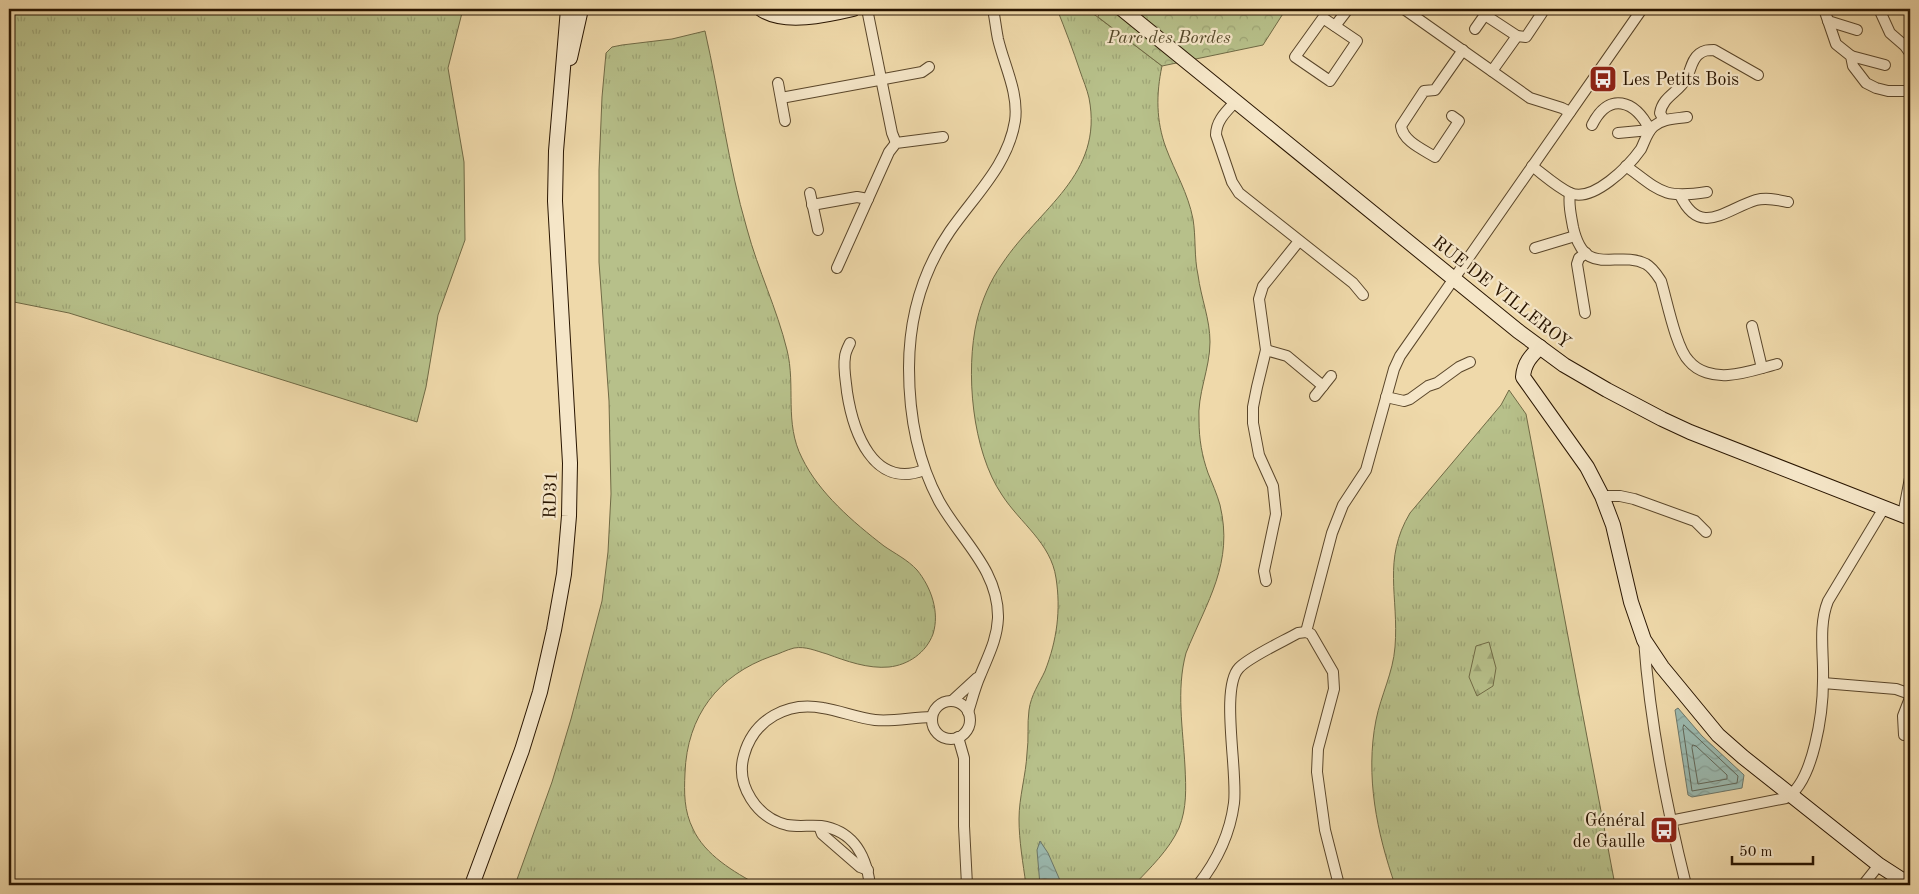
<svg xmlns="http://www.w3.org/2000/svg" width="1919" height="894" font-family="'Old Standard TT',serif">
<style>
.grass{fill:url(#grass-tufts);stroke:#706a45}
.forest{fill:url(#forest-firs);stroke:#706a45}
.park{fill:url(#park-crowns);stroke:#706a45}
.water{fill:url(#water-waves);stroke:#6d7769}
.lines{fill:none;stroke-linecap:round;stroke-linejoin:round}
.shore{stroke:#626758;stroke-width:1}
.street-casing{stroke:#5a462a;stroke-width:12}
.secondary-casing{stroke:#291500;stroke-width:16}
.street{stroke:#f5e6c8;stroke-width:10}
.secondary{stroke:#f5e6c8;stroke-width:14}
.labels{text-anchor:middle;stroke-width:4.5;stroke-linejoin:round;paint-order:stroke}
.park-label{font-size:18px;font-style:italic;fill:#544829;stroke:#f5e6c8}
.poi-label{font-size:18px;fill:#291500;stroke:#f5e6c8;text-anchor:start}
.street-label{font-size:18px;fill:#291500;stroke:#f5e6c8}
</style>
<defs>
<pattern id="grass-tufts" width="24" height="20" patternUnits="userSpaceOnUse" patternTransform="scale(1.25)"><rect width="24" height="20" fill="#b7c08a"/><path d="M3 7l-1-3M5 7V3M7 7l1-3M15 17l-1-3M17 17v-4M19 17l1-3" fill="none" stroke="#9da475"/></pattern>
<pattern id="forest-firs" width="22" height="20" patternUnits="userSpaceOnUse" patternTransform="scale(1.25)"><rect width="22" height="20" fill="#b7c08a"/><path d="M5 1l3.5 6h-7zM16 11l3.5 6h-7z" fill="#9da475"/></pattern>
<pattern id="park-crowns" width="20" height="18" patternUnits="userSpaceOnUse" patternTransform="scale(1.25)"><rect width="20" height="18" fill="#b7c08a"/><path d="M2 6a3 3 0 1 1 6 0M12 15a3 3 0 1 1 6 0" fill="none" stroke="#9da475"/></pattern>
<pattern id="water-waves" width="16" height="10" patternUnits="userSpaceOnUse" patternTransform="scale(1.25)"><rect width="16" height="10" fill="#9bb9af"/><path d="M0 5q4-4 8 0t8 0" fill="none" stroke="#869e95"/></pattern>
</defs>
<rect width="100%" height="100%" fill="#efd9aa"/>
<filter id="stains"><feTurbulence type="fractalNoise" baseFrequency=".004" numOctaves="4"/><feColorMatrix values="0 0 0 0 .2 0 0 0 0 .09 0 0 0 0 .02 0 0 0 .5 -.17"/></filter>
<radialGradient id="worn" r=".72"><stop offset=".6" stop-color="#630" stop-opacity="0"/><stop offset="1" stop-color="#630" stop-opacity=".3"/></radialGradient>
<!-- grass -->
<g class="grass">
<polygon points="9,9 463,9 448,68 464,162 465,240 438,315 426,387 417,422 69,313 9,301"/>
<path d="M 1057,9 L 1080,9 L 1095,15 L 1162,66 C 1156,94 1156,121 1166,148 C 1175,172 1188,193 1193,219 C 1196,237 1194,257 1198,275 C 1201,298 1210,319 1210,342 C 1210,369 1197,394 1199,421 C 1199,439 1202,456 1208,473 C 1212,483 1217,494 1220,505 C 1234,563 1207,601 1186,653 C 1176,690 1183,729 1185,767 C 1186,788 1187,808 1179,828 C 1169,850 1150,868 1134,885 L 1026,885 C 1023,863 1019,841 1019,819 C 1019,797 1026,775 1027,753 C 1029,739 1027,724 1029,710 C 1031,695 1039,684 1045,671 C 1057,640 1061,610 1056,578 C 1051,543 1020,523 1002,495 C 972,451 965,371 977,320 C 982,300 990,281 1002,264 C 1039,208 1104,175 1089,98 C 1087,89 1083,80 1080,71 C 1073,50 1065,29 1057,9 Z"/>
<path d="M 705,31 C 720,97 728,164 747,229 C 758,270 777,309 787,350 C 796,386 784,423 802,458 C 819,493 853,522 884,546 C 894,553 908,560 917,570 C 931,587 940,612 933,634 C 926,653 908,665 889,667 C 868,669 846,661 827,654 C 816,651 806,646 794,648 C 786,650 779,654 772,656 C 718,675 687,716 685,773 C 684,793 684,811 693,829 C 705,855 734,872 758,885 L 515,885 L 552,782 L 571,719 L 602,601 L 608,552 L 611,494 L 609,401 L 599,262 L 599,170 L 602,97 L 606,53 L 612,47 L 622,45 L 672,39 Z"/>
<path d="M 1509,390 L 1526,414 L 1615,885 L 1395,885 C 1377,833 1365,776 1376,720 C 1381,695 1393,673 1395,647 C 1399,596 1382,560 1410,513 L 1501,405 Z"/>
</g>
<!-- forest -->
<polygon class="forest" points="1489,642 1496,668 1493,686 1477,696 1469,677 1476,646"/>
<!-- park -->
<polygon class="park" points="1100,9 1286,9 1263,45 1162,66 1098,17"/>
<!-- water -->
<g class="water">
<polygon points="1678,708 1702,736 1744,775 1742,788 1692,797 1688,795 1675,710"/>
<polygon points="1040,841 1048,853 1062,885 1040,885 1037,850"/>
</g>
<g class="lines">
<!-- shore -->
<g class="shore">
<polygon points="1684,725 1738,776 1737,783 1692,791 1683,728"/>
<polygon points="1693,745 1696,746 1727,775 1727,779 1698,784 1692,748"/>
</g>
<defs>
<g id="street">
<polyline points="867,9 892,133 896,143"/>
<polyline points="1404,9 1530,98 1562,108 1570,112"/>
<polyline points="1824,9 1836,44 1851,56 1853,66 1866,83 1876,88 1888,91 1910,91"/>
<polyline points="1879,9 1890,33 1905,46 1910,53"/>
<polyline points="1485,15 1517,36 1526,37 1542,13 1537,9"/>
<polygon points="1323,18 1357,41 1330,81 1295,57"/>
<polyline points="1828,21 1857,30"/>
<polyline points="1335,26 1348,9"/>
<polyline points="1475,29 1489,9"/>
<polyline points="1851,56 1885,65"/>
<polyline points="1492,71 1517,36"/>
<polyline points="778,83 785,121"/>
<polyline points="781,98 922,72 929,67"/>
<path d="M 1236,101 C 1227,111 1216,120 1216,135 L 1232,182 L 1239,193 L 1353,283 L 1363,295"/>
<path d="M 1452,116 L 1459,121 L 1435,157 C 1422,149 1403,141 1401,126 L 1424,91 L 1435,90 L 1463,50"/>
<path d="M 1664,120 L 1660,113 C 1663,96 1678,93 1686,79 C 1691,71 1691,60 1699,54 C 1704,50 1708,50 1714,50 L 1758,75"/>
<path d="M 1592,125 C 1609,91 1635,100 1650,130 L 1618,133"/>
<path d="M 1532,166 C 1544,175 1557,187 1570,193 C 1593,203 1629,166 1641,149 C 1645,141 1647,132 1654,126 C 1664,118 1675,119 1687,117"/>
<path d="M 1626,166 C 1660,191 1663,199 1707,192"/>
<polyline points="810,193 818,230"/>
<path d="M 1570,193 C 1568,205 1571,215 1573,227 C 1585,280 1616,249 1646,264 C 1653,268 1657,275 1661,281 C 1667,301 1676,348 1689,361 C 1698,372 1714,376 1728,375 C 1745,374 1761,368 1777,364"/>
<path d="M 1680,195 C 1700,238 1726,209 1756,200 C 1767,197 1778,200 1788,202"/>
<polyline points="812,205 857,197 868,199"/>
<polyline points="1535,248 1575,236"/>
<polyline points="837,268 889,152 896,143 943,137"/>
<polyline points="1585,313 1577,264 1579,258 1586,253"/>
<polyline points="1752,326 1762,368"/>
<path d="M 850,343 C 848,347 845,353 845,357 C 843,368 846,381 847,392 C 853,431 873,490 924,470"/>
<polyline points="1266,350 1287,356 1323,386"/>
<polyline points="1315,396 1331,376"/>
<polyline points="1386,397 1404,401 1410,399 1428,386 1437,383 1459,367 1470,362"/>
<polyline points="1602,496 1620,496 1634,499 1695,521 1706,532"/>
<polyline points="1903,515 1910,478"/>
<polyline points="1266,581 1264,571 1276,514 1273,486 1259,455 1253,423 1253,407 1257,387 1266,350 1259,299 1263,286 1299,241"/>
<polyline points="1306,632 1332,533 1343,505 1366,470 1394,369 1400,356 1642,9"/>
<path d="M 1644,640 C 1650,724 1666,805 1686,885"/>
<polyline points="1823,683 1896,689 1910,694"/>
<polyline points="952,701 977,678"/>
<circle cx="951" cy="720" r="19"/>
<path d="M 968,712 C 972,700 975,687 980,676 C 988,656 997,640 998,618 C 999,570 960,539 939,501 C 917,460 909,413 909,368 C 909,318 922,272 950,231 C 975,195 1008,165 1015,121 C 1019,93 1004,65 998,39 C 996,29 995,19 993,9"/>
<polyline points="1904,735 1903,716 1910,698"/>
<polyline points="958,737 964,758 964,826 967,885"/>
<path d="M 1670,821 L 1786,798 C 1814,782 1823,711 1823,681 C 1824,655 1818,626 1828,601 L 1884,508"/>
<polyline points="819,826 822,834 860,867 868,870"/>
<path d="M 870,885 C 866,855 854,831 821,826 C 810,825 798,827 787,825 C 757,818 735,785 744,755 C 754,719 788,701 823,708 C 841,711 858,718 875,720 C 894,722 913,717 932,717"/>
<path d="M 1198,885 C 1217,861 1230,834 1234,803 C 1238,772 1220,688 1239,668 C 1249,657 1284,641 1298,633 L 1306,632 L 1311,634 L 1333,672 L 1334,689 L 1318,749 L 1317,772 L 1325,830 L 1339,885"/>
<polyline points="1863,885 1879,865"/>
</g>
<g id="secondary">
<path d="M 761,9 C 783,25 828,15 853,9"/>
<polyline points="1122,9 1518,331 1564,365 1607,390 1662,419 1690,432 1910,518"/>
<polyline points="570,58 581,9"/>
<path d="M 1540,347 C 1531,356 1524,363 1523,377 L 1587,467 L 1602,496 L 1613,525 L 1631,602 L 1644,640 L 1662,667 L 1718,735 L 1743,757 L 1879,865 L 1910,885"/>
<polyline points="472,885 522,750 540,692 554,630 564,574 569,516 570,463 555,201 556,151 568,9"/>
</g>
</defs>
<!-- street casing -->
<use href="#street" class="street-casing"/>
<!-- secondary casing -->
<use href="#secondary" class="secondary-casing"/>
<!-- street -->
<use href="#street" class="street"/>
<!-- secondary -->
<use href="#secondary" class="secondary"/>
</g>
<!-- icons -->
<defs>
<symbol id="bus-square" viewBox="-11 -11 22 22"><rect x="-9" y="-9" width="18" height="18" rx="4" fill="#8f2418" stroke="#f5e6c8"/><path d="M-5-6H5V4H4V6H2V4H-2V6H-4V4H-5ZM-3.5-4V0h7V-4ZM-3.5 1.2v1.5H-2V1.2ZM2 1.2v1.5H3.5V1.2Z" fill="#fff"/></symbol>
</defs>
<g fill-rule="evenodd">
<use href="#bus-square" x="1587" y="63" width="32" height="32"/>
<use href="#bus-square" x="1648" y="814" width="32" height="32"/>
</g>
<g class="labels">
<!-- park labels -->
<g class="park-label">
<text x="1169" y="43">Parc des Bordes</text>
</g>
<!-- poi labels -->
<g class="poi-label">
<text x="1622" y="85">Les Petits Bois</text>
<text x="1645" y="826" text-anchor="end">Général<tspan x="1645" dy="21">de Gaulle</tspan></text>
</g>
<!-- street labels -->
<g class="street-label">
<text transform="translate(1502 292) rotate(38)" y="6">RUE DE VILLEROY</text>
<text transform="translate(550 495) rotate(-88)" y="6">RD31</text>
</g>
</g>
<!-- margin -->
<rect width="1919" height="894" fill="none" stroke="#efd9aa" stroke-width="30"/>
<rect x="10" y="10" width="1899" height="874" fill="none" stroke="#291500" stroke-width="2.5"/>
<rect x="15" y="15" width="1889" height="864" fill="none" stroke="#291500"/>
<!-- scale -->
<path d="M1732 856v8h81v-8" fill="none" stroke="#291500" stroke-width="2.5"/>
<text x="1739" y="856" font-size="15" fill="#291500" stroke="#f5e6c8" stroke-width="4" paint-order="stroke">50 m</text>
<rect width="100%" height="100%" filter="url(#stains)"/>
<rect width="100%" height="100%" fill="url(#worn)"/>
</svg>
